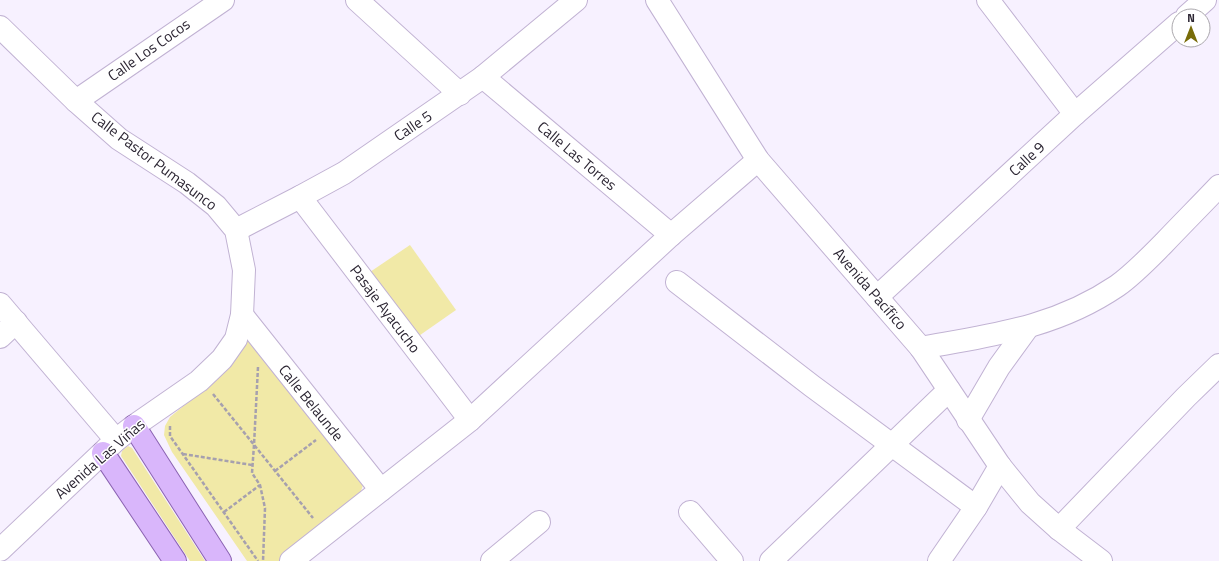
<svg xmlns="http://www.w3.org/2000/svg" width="1219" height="561" font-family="'Titillium Web',sans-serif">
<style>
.green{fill:#f1e9a7}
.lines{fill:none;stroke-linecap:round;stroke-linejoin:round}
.minor-casing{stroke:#c1b2d3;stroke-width:24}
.major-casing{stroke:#8c64b3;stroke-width:24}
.path{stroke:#a6a0ae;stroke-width:2.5;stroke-dasharray:4 2;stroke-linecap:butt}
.minor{stroke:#fff;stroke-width:22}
.major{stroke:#d9b6fb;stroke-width:22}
.labels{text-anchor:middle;stroke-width:3;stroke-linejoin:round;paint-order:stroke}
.street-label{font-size:15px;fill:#2c2633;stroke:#fff}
</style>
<rect width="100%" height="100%" fill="#f7f1ff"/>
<!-- green -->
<g class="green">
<polygon points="410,245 456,310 413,340 367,274"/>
<polygon points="247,340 255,341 363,485 360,494 280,561 247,561 172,452 164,435 165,426 170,417 208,386"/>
<polygon points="128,446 132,448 205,561 190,561 123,459 121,456 122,451"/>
</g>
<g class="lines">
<defs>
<g id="minor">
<polyline points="357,0 460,94"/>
<polyline points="657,0 758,160 921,348 1000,466 1030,503 1059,529 1101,561"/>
<polyline points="988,0 1075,114"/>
<polyline points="1187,16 1205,0"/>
<polyline points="0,27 76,101 119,139 187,183 216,206 236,230 244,270 242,315 236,339 222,359 199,381 134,426 116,440 0,550"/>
<polyline points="483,77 671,235"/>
<polyline points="76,101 223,0"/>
<polyline points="300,197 470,420"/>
<polyline points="236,230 300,197 344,173 483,77 576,0"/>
<polyline points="677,282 812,386 976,507"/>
<polyline points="877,297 1075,114 1179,23"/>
<polyline points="0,304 116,440"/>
<polyline points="242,315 381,490"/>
<polyline points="0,337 16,322"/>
<path d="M 921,348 C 992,335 1055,328 1117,286 C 1134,274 1149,258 1164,243 C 1182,224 1201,205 1219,186"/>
<polyline points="968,420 999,367 1028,327"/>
<polyline points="690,512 732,561"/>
<polyline points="1059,529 1186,397 1219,365"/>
<polyline points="291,561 470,420 671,235 758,160"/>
<polyline points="492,561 539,522"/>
<polyline points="771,561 949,390"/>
<polyline points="939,561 976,507 1000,466"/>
</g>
<g id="major">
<polyline points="134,426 220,561"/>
<polyline points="103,453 175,561"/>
</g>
</defs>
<!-- minor casing -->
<use href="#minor" class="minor-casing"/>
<!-- major casing -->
<use href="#major" class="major-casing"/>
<!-- path -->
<g class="path">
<polyline points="258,367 254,445 252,473 260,485 265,508 263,561"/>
<polyline points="213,394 313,518"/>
<polyline points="170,426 170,436 258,561"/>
<polyline points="183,454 252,465"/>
<polyline points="275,471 316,440"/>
<polyline points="224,512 260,485"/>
</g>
<!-- minor -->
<use href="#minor" class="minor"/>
<!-- major -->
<use href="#major" class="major"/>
</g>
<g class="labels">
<!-- street labels -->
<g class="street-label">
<text transform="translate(149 50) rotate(-35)" y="5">Calle Los Cocos</text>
<text transform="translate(413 126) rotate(-34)" y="5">Calle 5</text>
<text transform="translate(577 156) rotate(40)" y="5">Calle Las Torres</text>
<text transform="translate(1027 159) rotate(-43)" y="5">Calle 9</text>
<text transform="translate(154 161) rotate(37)" y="5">Calle Pastor Pumasunco</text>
<text transform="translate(870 289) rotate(49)" y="5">Avenida Pacífico</text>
<text transform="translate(385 309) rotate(53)" y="5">Pasaje Ayacucho</text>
<text transform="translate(311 403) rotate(51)" y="5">Calle Belaunde</text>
<text transform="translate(100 459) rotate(-41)" y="5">Avenida Las Viñas</text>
</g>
</g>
<!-- north arrow -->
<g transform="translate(1191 28)"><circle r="19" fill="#ffffff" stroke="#aba8ad"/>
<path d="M0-3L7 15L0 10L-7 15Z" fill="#786c08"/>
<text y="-6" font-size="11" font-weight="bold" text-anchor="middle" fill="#2c2633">N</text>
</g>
</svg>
